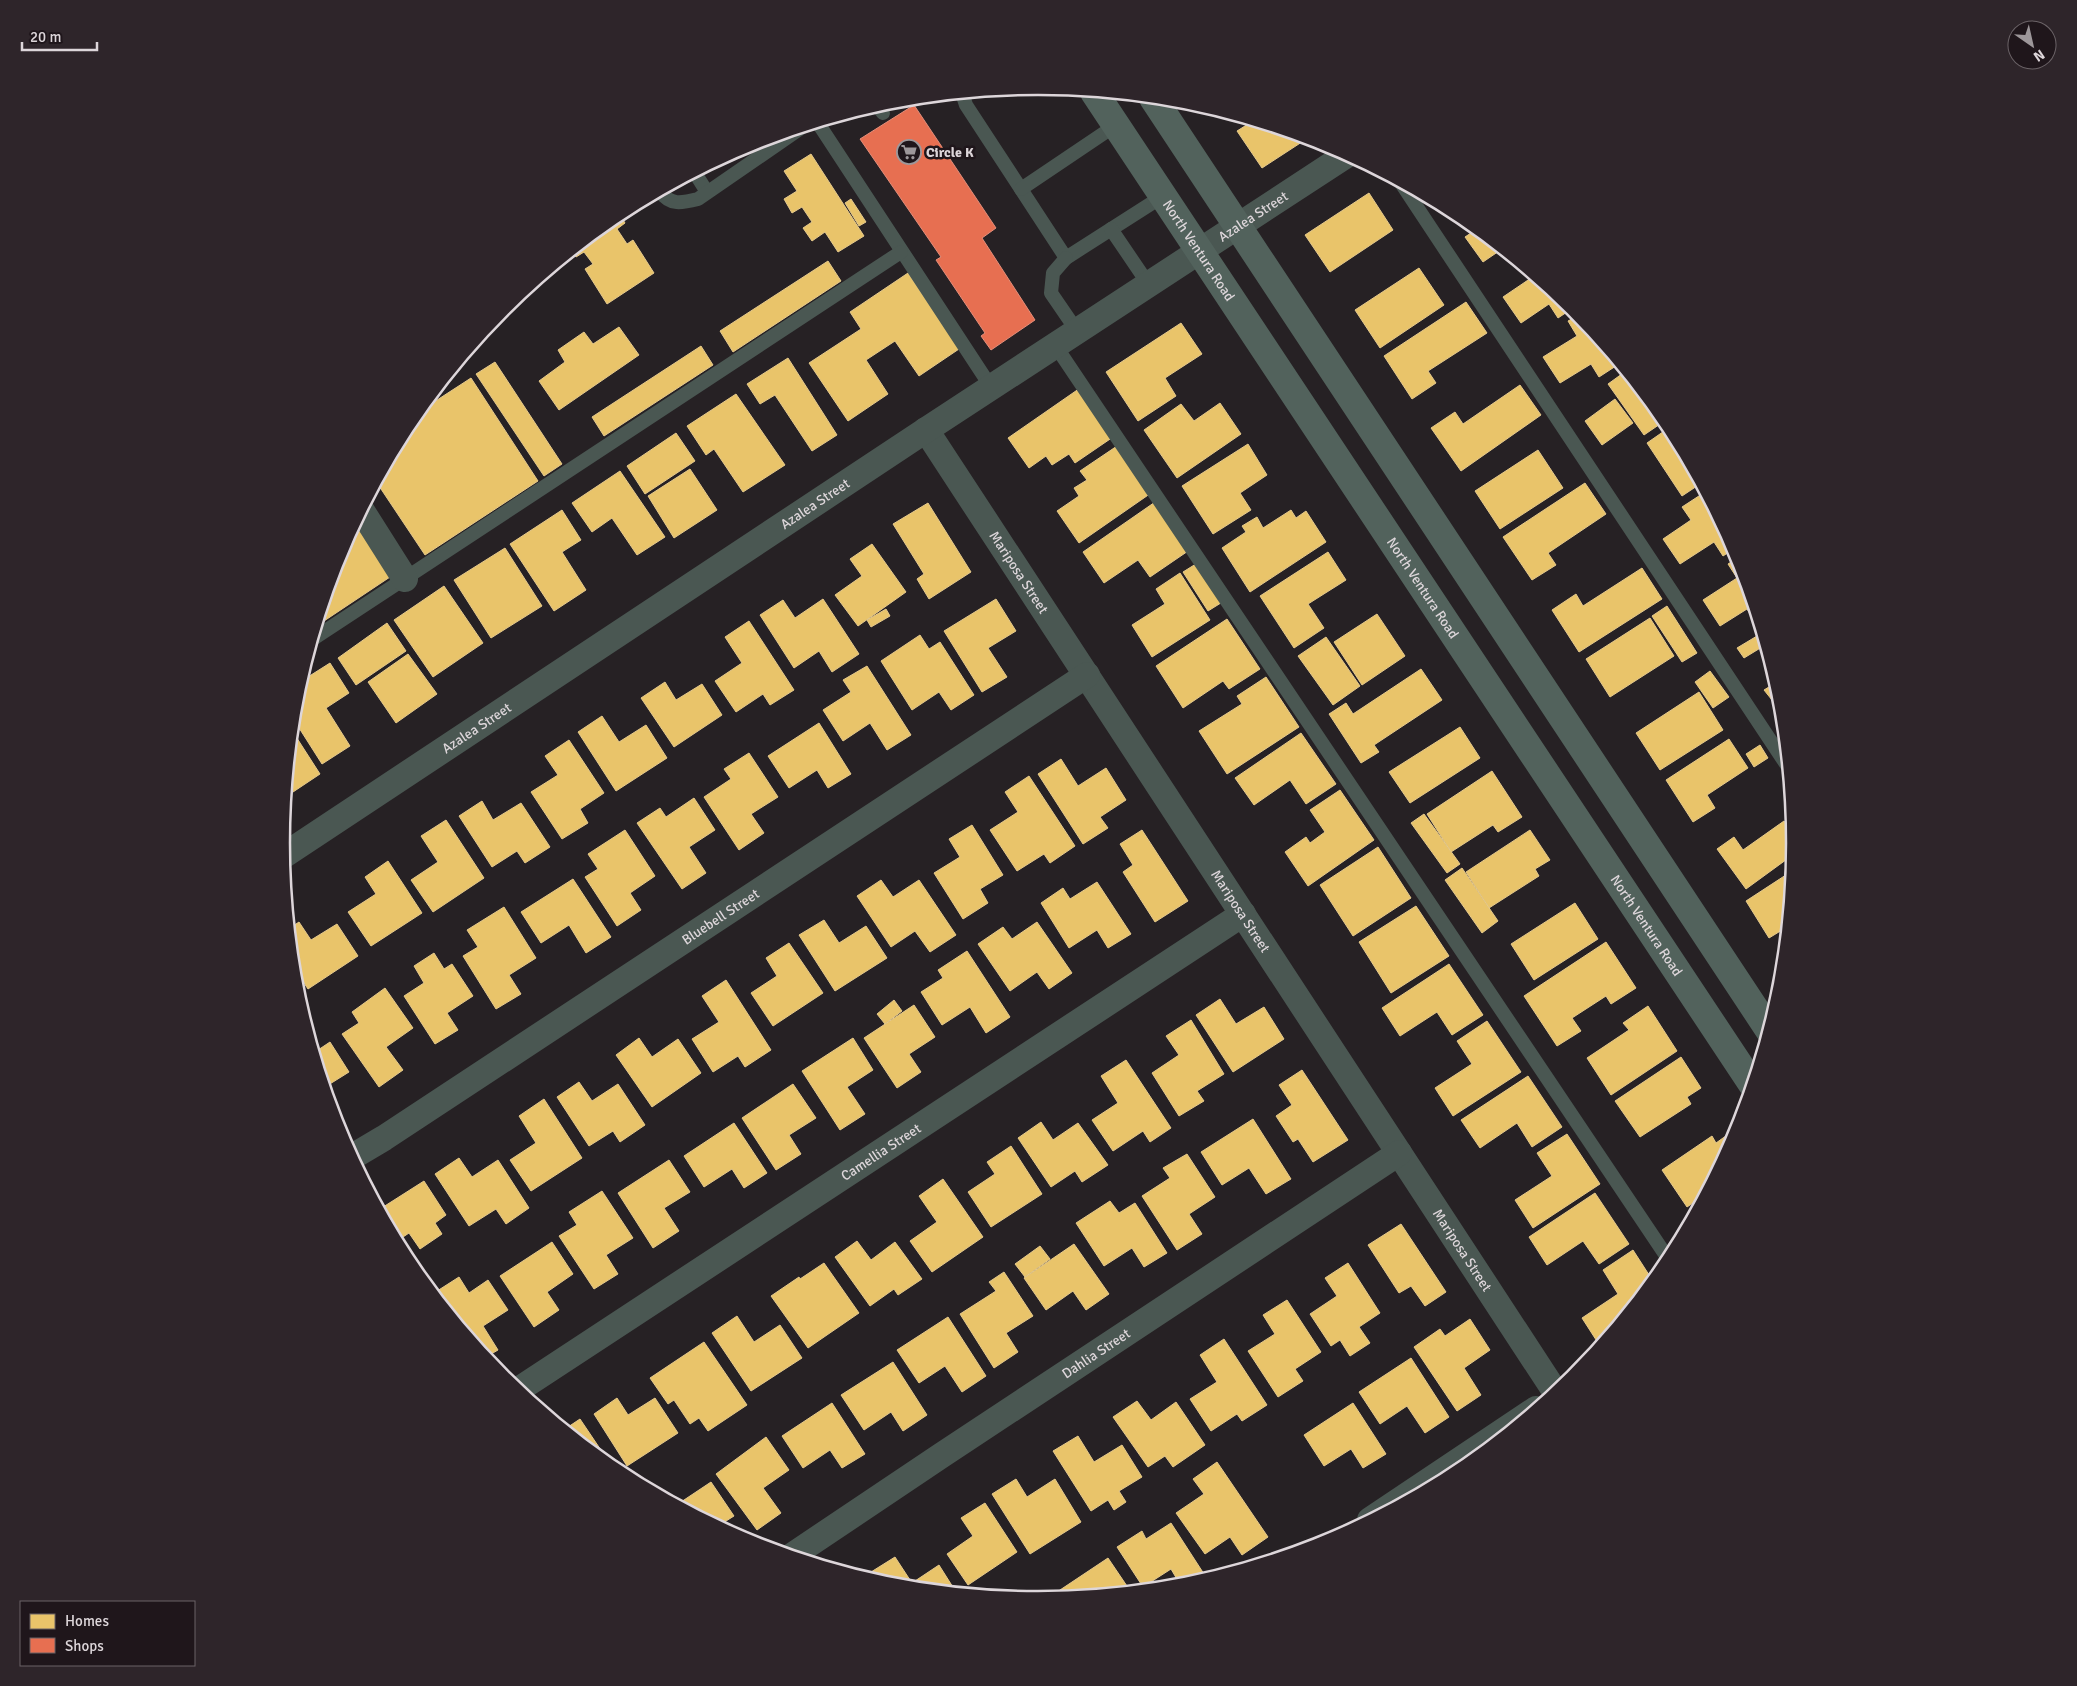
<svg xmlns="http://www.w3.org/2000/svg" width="2077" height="1686" font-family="Signika,sans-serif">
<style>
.homes{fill:#e9c46a;stroke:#e5c98c}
.shops{fill:#e76f51;stroke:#e48e7a}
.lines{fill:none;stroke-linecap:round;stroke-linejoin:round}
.service{stroke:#4a5752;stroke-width:14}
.minor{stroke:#4a5752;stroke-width:26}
.secondary{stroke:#52625c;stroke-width:28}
.labels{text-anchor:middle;stroke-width:5;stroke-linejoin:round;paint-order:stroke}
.poi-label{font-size:14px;font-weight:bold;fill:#ddd6da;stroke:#1f161b;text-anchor:start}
.street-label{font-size:14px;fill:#ddd6da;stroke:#1f161b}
.rim{fill:none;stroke:#ddd6da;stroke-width:2.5}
</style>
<rect width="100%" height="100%" fill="#262124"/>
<!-- homes -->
<g class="homes">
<polygon points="1253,121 1308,138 1262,168 1237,131"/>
<polygon points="811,154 864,236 838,252 825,232 812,241 803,228 812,222 802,207 792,213 784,199 797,191 784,171"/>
<polygon points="1369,193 1393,230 1330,272 1305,235"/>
<polygon points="851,199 866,222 859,226 845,203"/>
<polygon points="619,213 625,223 617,229 627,244 633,240 654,273 607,304 585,269 593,264 584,252 576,257 572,251"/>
<polygon points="1477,229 1502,249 1483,262 1465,237"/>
<polygon points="828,261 841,281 733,352 720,331"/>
<polygon points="1419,268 1444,305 1380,348 1355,310"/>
<polygon points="908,273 959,349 919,376 895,341 866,360 888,394 848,421 809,363 861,329 850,312"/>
<polygon points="1534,276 1573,308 1558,318 1549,304 1521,323 1503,297"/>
<polygon points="1466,302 1487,333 1428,371 1436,383 1412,399 1384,356"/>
<polygon points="1579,315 1619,364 1599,377 1591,364 1560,383 1543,357 1577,336 1568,321"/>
<polygon points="1181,323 1202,354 1165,378 1176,396 1138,421 1106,372"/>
<polygon points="619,327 639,355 559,410 539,381 565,362 558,350 584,332 593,344"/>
<polygon points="701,346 713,365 604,436 592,417"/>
<polygon points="788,358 837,435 812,451 775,395 760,404 747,384"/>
<polygon points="495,362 562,464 544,476 476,374"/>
<polygon points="1626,371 1666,420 1644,435 1608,384"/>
<polygon points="471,378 538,481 425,555 377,483 409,422 417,413"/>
<polygon points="1520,385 1541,415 1461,471 1431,428 1455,412 1463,424"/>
<polygon points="1083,386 1116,435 1075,463 1069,454 1052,465 1046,456 1029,468 1008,438"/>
<polygon points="736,394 785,465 743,492 714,449 706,455 687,426"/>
<polygon points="1615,399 1633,423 1602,445 1585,421"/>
<polygon points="1220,403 1241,434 1177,478 1144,430 1181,404 1194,421"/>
<polygon points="1670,427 1700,484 1682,496 1647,443"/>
<polygon points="676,433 695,461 645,494 627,466"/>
<polygon points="1120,444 1154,491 1079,543 1057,511 1079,496 1074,488 1087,480 1080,471"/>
<polygon points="1248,444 1267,475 1240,493 1251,510 1213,534 1182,486"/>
<polygon points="1538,450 1563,488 1500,529 1475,491"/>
<polygon points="690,469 717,510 674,538 648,496"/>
<polygon points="620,471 665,537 637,555 612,518 592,532 572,503"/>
<polygon points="1585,483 1606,514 1548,553 1556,565 1532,580 1503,537"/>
<polygon points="1705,492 1735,548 1723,556 1714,542 1680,564 1663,539 1691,520 1682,507"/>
<polygon points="1158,500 1191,549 1150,577 1138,560 1104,583 1083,552"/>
<polygon points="928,503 971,572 929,599 917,579 924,574 893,524"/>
<polygon points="562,510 581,540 562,552 586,590 554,611 510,544"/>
<polygon points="1291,510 1296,518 1306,511 1326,542 1250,592 1222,548 1246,532 1242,526 1257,517 1263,528"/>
<polygon points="359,517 396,573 318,625 327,594 332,590 329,586 339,553"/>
<polygon points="872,544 906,592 858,626 835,595 862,576 850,559"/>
<polygon points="505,548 542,606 491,638 454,580"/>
<polygon points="1328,552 1346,580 1308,604 1324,628 1294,648 1260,596"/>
<polygon points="1739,557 1758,619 1755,621 1747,609 1720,626 1703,600 1737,578 1728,564"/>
<polygon points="1199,562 1224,601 1208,611 1183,572"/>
<polygon points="1642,568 1662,599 1579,652 1552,610 1576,594 1583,606"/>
<polygon points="1180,573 1210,620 1152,657 1132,625 1165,604 1156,589"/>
<polygon points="444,586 483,643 433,677 394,620"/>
<polygon points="823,599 859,654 832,672 819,651 794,668 760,615 783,600 795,618"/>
<polygon points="996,599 1016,631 988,648 1007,677 982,692 944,631"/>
<polygon points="1667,606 1697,653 1682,662 1652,616"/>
<polygon points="886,609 890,616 871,627 867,620"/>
<polygon points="1377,614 1405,656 1362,685 1334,642"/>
<polygon points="1650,618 1674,656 1610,697 1586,659"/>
<polygon points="1227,619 1260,669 1229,689 1223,681 1183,708 1156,666"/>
<polygon points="749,621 794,690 770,705 763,694 736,712 715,681 742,663 725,637"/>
<polygon points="387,623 406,651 356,685 338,658"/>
<polygon points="1762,633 1770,659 1762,647 1744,658 1737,648"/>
<polygon points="920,635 929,649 940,642 974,695 951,710 939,692 912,710 881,661"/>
<polygon points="1326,637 1360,686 1333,705 1298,656"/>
<polygon points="408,654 437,694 396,723 368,682"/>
<polygon points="330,663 349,693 326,708 350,746 322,764 294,720 296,695 300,682"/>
<polygon points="867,666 911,735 887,750 870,723 843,741 823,710 851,692 843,680"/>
<polygon points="1421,669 1442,700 1374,745 1379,752 1361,763 1329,714 1346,703 1353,714"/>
<polygon points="1710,671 1729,697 1713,708 1695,682"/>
<polygon points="1266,677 1299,727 1227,774 1199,731 1242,704 1237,696"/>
<polygon points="665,682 676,700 702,684 722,715 674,747 641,698"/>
<polygon points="1777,682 1780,695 1772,700 1764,690"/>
<polygon points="1699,692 1723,730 1660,770 1636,733"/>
<polygon points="602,716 619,742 646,725 667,758 616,791 578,732"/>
<polygon points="819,723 851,774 828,788 817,770 789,788 768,756"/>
<polygon points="1460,727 1480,758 1410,803 1389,772"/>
<polygon points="293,732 320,774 293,792 288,784"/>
<polygon points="1301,733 1336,784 1306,804 1290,780 1254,805 1235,778"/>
<polygon points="1729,739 1748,768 1707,795 1715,808 1693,822 1666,780"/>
<polygon points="569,740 604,793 580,809 588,823 562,839 531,792 558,775 545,756"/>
<polygon points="1760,745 1768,758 1754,767 1746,754"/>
<polygon points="749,753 778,797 751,814 764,833 739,850 704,797 731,779 724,769"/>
<polygon points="1061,759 1078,786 1106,768 1126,800 1100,817 1108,828 1083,844 1038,774"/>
<polygon points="1492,771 1522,817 1498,832 1493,825 1451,852 1427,814"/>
<polygon points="1029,776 1075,846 1050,863 1044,854 1017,871 990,830 1018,812 1005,792"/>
<polygon points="1340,790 1374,840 1308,886 1285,852 1306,837 1310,843 1325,832 1310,810"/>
<polygon points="694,798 715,830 689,847 706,873 682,889 637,823 660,808 666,817"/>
<polygon points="482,801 493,820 521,803 550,847 525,863 517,851 492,867 459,816"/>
<polygon points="1424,814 1460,864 1447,873 1411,823"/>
<polygon points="446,820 484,878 433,912 411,880 438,862 421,836"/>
<polygon points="1784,821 1795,836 1794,854 1746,889 1717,849 1734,837 1743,850"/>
<polygon points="972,825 1003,875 980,889 988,903 963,919 934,873 960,857 949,839"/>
<polygon points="625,830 655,876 630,893 641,910 617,926 585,877 598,869 588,854"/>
<polygon points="1142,830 1188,901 1155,922 1123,872 1133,865 1120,844"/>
<polygon points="1530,830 1550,860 1535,869 1539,876 1489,908 1466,872"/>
<polygon points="1378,847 1411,898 1353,936 1320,885"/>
<polygon points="388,861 422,913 371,946 348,912 376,894 365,877"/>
<polygon points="1462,868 1498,921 1482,933 1445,880"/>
<polygon points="1792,871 1787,927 1769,938 1746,901"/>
<polygon points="573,879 611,937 586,953 569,925 541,943 521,912"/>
<polygon points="881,880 893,897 919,880 956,935 930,952 915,931 891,947 857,896"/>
<polygon points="1097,882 1131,934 1108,948 1097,930 1069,948 1041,903 1063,888 1070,899"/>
<polygon points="1575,903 1598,939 1534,980 1511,944"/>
<polygon points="1416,906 1449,956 1391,993 1359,942"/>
<polygon points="504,907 536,958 509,975 521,994 496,1009 463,956 478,947 467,930"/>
<polygon points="824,920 839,943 866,926 887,958 835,991 799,935"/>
<polygon points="299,922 311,940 337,924 358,956 308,989 294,968 290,928"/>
<polygon points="1037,922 1072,973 1049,989 1037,972 1010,991 978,944 1003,927 1012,939"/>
<polygon points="1606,942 1636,988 1611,1004 1606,996 1572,1018 1581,1031 1557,1046 1524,996"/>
<polygon points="789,943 823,993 773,1026 751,993 777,976 766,958"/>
<polygon points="967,951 1010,1017 986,1033 970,1007 942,1025 921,992 943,978 938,970"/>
<polygon points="434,953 444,969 452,964 473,996 447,1013 458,1030 435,1044 404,996 424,983 414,966"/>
<polygon points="1449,964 1483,1015 1452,1035 1437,1012 1400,1036 1382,1008"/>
<polygon points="726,980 771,1050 745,1067 738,1056 713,1072 692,1039 719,1022 702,996"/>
<polygon points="385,988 413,1028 386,1047 403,1070 379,1087 342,1034 359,1023 352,1012"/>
<polygon points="1220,999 1236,1024 1264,1007 1284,1039 1233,1072 1196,1015"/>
<polygon points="894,1000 902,1011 885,1024 877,1014"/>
<polygon points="914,1005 935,1037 909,1054 921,1072 897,1088 864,1038"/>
<polygon points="1648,1006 1677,1051 1611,1095 1587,1058 1629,1030 1623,1023"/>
<polygon points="1191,1020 1224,1074 1197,1091 1204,1101 1179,1116 1152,1073 1179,1055 1166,1036"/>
<polygon points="1487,1021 1521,1072 1453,1116 1435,1088 1472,1064 1457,1041"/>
<polygon points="639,1038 652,1057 678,1039 701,1073 652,1107 616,1055"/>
<polygon points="853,1038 873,1070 847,1087 865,1114 840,1130 802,1071"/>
<polygon points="330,1042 349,1072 325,1087 315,1052"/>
<polygon points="1681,1057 1701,1088 1687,1097 1691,1104 1640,1137 1615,1101"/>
<polygon points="1126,1060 1171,1128 1150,1142 1143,1131 1113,1151 1092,1120 1118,1103 1101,1076"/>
<polygon points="1302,1070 1348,1140 1313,1162 1298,1139 1293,1142 1276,1116 1292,1105 1279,1085"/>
<polygon points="1528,1076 1562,1127 1532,1147 1517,1123 1480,1148 1461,1120"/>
<polygon points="579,1082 592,1101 618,1084 645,1125 620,1142 613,1131 589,1146 557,1097"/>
<polygon points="793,1084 816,1118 789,1135 801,1154 776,1170 742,1118"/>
<polygon points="328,1096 340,1113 334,1117"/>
<polygon points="544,1099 582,1158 531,1191 510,1160 536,1143 519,1116"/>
<polygon points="1253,1119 1291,1179 1266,1194 1249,1168 1222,1185 1201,1152"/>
<polygon points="1041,1122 1053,1140 1078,1123 1108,1165 1082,1182 1075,1171 1051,1187 1018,1138"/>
<polygon points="734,1123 767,1173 744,1188 732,1169 704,1187 684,1156"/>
<polygon points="1730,1133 1734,1139 1705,1195 1687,1207 1662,1170 1712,1136 1716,1143"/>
<polygon points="1567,1134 1600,1184 1533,1228 1515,1200 1552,1176 1537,1153"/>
<polygon points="1011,1146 1042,1194 991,1227 968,1192 995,1174 987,1162"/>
<polygon points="1187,1154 1215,1197 1189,1214 1202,1234 1177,1250 1142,1196 1170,1178 1163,1168"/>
<polygon points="459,1158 472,1177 498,1160 529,1208 506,1224 496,1209 469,1226 435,1174"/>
<polygon points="669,1160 690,1192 664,1208 679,1231 653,1248 618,1193"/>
<polygon points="943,1179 983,1237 932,1272 910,1241 937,1222 919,1196"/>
<polygon points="424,1181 446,1215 435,1223 442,1234 420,1249 409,1233 397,1241 380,1209"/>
<polygon points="602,1191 633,1238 606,1255 618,1274 594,1289 559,1236 577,1225 569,1212"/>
<polygon points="1595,1193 1629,1244 1599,1264 1583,1241 1547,1265 1529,1237"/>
<polygon points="1110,1201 1119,1213 1135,1203 1167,1253 1144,1267 1132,1248 1104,1266 1076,1223"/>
<polygon points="1401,1224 1446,1292 1425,1306 1411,1286 1399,1293 1368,1245"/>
<polygon points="857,1241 871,1260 895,1242 922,1279 898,1295 894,1289 870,1306 835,1257"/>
<polygon points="552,1242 573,1274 547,1292 559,1310 534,1327 500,1276"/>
<polygon points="1074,1244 1109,1294 1086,1310 1073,1291 1046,1310 1024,1278"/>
<polygon points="1040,1246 1050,1259 1025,1277 1015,1264"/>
<polygon points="1633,1250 1653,1281 1600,1346 1582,1318 1618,1294 1603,1270"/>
<polygon points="824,1263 859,1313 808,1348 771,1296 799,1277 800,1279"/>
<polygon points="1348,1263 1380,1313 1359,1327 1370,1343 1350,1356 1340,1340 1331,1346 1310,1314 1337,1296 1325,1278"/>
<polygon points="1004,1272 1033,1316 1006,1333 1018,1352 994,1368 960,1314 996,1291 989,1282"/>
<polygon points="459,1277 469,1293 488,1280 508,1310 483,1326 498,1350 486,1357 434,1293"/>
<polygon points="1287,1300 1321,1352 1295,1369 1303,1381 1278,1397 1248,1351 1275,1334 1263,1315"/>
<polygon points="737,1316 754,1342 780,1325 802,1358 751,1391 712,1333"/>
<polygon points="948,1317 986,1376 962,1392 945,1366 919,1383 897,1350"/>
<polygon points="1470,1319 1490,1350 1464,1368 1481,1395 1457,1411 1414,1347 1440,1329 1445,1336"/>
<polygon points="1224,1339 1267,1405 1242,1421 1237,1414 1211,1431 1190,1399 1217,1382 1200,1355"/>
<polygon points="704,1342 747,1405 708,1431 699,1418 690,1424 674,1400 668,1404 650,1378"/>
<polygon points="1411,1358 1449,1417 1425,1433 1407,1406 1380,1424 1359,1392"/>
<polygon points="893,1362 927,1415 903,1431 891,1412 864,1430 841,1395"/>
<polygon points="617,1398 628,1415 655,1398 678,1433 627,1466 594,1414"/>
<polygon points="1137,1401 1151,1420 1176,1402 1205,1445 1173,1467 1165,1456 1148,1467 1113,1417"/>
<polygon points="832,1403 865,1454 842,1468 830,1450 803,1468 782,1436"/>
<polygon points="1353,1403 1386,1454 1363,1468 1351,1449 1324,1466 1304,1435"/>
<polygon points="580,1419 613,1468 565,1429"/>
<polygon points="1078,1436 1094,1462 1122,1445 1142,1477 1119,1491 1126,1502 1114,1510 1108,1500 1091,1511 1053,1451"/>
<polygon points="766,1437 789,1470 763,1488 781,1513 757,1530 716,1474"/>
<polygon points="1217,1462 1268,1537 1242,1555 1230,1537 1205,1554 1176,1513 1204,1494 1193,1479"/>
<polygon points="1016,1479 1027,1497 1055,1479 1081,1522 1030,1554 992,1494"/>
<polygon points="711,1482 734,1516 718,1526 678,1504"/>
<polygon points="985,1503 1017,1552 968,1585 947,1554 973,1536 961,1518"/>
<polygon points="1171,1523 1204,1574 1186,1585 1181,1586 1171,1569 1143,1587 1117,1547 1142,1531 1146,1539"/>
<polygon points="895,1557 912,1583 939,1565 956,1592 891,1585 877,1581 871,1572"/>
<polygon points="1108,1558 1129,1589 1126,1591 1061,1598 1057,1592"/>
</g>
<!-- shops -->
<polygon class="shops" points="914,105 996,228 982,238 1035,320 991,350 981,336 985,333 936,260 941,257 860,139"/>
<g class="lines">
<!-- service -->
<g class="service">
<polyline points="967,93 964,99 966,105 1066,258 1163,196"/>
<polyline points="877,105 883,113"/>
<polyline points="818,123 991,387"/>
<polyline points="695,173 707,192"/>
<polyline points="1401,183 1788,767"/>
<polyline points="1021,189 1116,125"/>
<path d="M 660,191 C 670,206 682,203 698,199 L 801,128"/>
<polyline points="1111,229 1149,285"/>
<polyline points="1066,258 1053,273 1051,293 1077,331"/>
<polyline points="1055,345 1669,1260"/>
<polyline points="313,639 901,252"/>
</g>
<!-- minor -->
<g class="minor">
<path id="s1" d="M 926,430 L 1556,1393"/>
<polyline points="362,511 405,579"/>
<path id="s2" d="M 283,856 L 926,430 L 1348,154"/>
<path id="s3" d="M 352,1157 L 384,1138 L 1087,675"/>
<path id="s4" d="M 518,1390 L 1243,914"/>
<polyline points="1370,1520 1536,1409"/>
<path id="s5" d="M 793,1555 L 942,1455 L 1399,1153"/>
</g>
<!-- secondary -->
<g class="secondary">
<path id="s6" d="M 1094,92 L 1752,1084"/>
<polyline points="1153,98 1769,1030"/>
</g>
</g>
<!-- icons -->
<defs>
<symbol id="supermarket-ring" viewBox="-11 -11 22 22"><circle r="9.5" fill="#1f161b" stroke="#9d979a" stroke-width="1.5"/><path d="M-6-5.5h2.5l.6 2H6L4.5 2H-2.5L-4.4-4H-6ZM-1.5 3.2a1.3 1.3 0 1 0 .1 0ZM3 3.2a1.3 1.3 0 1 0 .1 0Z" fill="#9d979a"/></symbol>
</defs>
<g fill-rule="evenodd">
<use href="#supermarket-ring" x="895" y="138" width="28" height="28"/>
</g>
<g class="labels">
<!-- poi labels -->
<g class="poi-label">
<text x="926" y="157">Circle K</text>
</g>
<!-- street labels -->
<g class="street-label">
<text dy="5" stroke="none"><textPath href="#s2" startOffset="1162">Azalea Street</textPath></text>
<text dy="5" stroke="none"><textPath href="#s6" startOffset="190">North Ventura Road</textPath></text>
<text dy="5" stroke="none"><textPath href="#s2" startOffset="638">Azalea Street</textPath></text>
<text dy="5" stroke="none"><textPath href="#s1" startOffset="170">Mariposa Street</textPath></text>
<text dy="5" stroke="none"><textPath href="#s6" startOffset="595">North Ventura Road</textPath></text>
<text dy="5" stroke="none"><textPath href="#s2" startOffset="232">Azalea Street</textPath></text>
<text dy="5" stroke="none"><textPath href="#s1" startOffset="575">Mariposa Street</textPath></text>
<text dy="5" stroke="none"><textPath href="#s3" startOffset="440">Bluebell Street</textPath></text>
<text dy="5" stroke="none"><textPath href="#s6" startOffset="1000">North Ventura Road</textPath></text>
<text dy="5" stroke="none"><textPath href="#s4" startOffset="434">Camellia Street</textPath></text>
<text dy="5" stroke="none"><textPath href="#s1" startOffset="980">Mariposa Street</textPath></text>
<text dy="5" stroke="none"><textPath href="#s5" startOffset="364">Dahlia Street</textPath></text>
</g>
</g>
<!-- crop -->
<path d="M0 0H2077V1686H0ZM290 843a748 748 0 1 1 1496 0a748 748 0 1 1-1496 0Z" fill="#2e252a" fill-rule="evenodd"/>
<path class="rim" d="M290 843a748 748 0 1 1 1496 0a748 748 0 1 1-1496 0Z"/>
<!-- legend -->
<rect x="20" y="1601" width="175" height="65" fill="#1f161b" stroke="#6b6367"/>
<rect x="30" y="1614" width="25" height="15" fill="#e9c46a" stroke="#6b6367"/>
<text x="65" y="1626" font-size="15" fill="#ddd6da">Homes</text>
<rect x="30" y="1638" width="25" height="15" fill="#e76f51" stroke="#6b6367"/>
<text x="65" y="1651" font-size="15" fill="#ddd6da">Shops</text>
<!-- north arrow -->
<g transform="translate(2032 45) rotate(146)"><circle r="24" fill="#1f161b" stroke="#6b6367"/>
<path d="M0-4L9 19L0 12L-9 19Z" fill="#9d979a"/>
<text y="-8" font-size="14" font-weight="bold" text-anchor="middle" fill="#ddd6da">N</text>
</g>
<!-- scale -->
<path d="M22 42v8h75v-8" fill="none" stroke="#ddd6da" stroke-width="2.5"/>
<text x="30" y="42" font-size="15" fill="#ddd6da" stroke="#1f161b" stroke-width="4" paint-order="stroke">20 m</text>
</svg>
